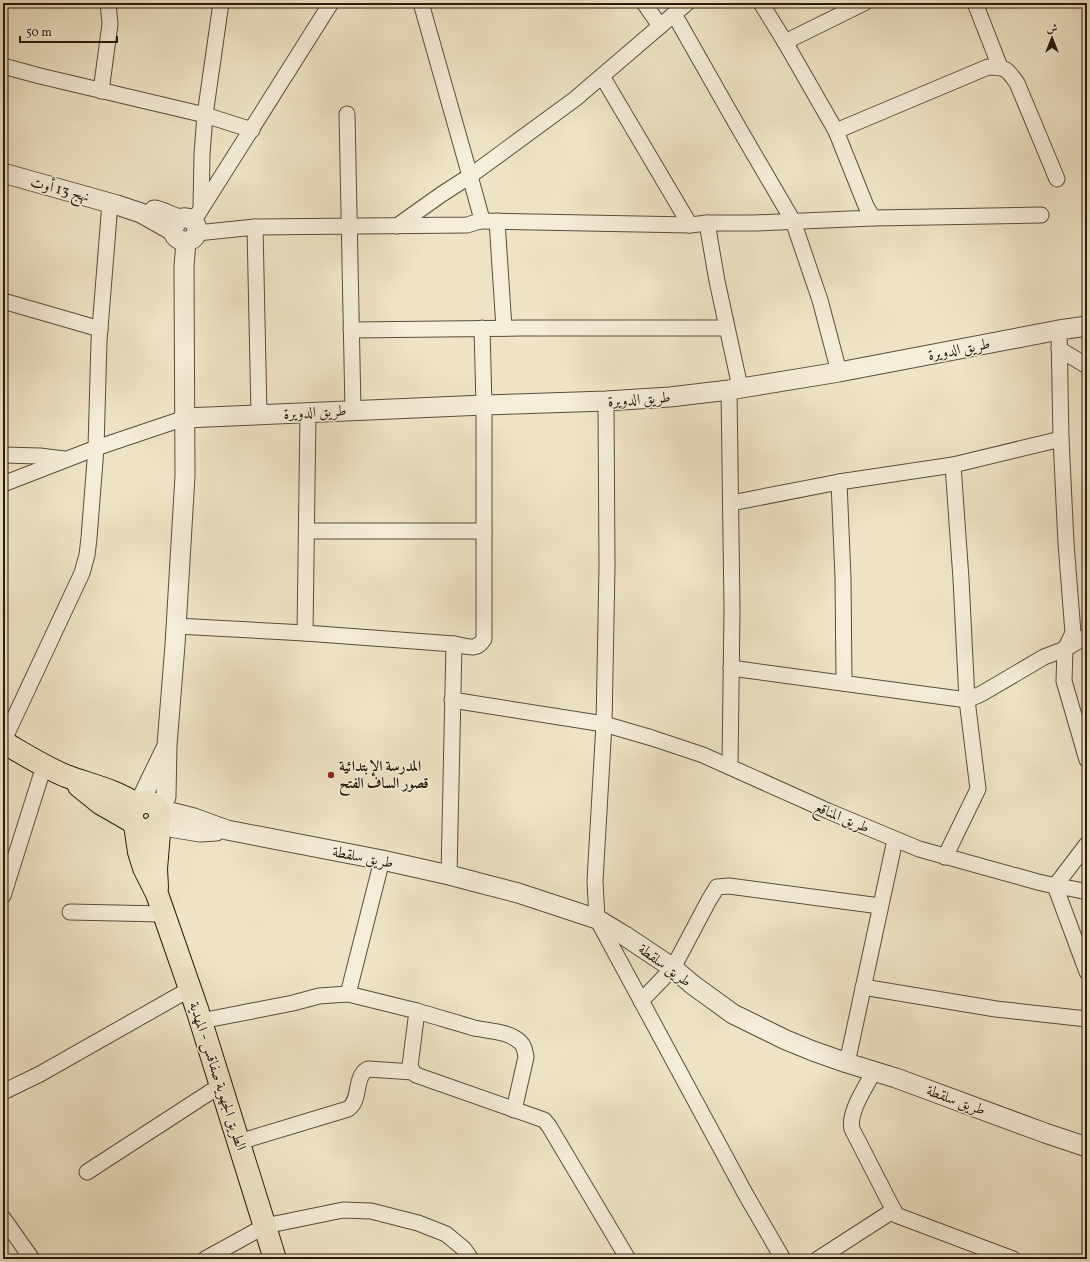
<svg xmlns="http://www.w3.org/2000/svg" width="1090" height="1262" font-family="Vollkorn,Amiri,serif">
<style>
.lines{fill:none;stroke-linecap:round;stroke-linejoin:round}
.minor-casing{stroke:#5b4d3a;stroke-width:17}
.tertiary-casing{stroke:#5b4d3a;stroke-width:21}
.primary-casing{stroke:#2a1a0c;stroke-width:24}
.minor{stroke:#f5eeda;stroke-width:15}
.tertiary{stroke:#f5eeda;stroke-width:19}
.primary{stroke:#efe5c6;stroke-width:22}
.poi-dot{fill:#8f2418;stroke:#f5eeda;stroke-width:1.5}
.labels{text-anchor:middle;stroke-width:3;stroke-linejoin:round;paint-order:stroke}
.street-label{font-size:15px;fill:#2a1a0c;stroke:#f5eeda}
.poi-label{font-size:15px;font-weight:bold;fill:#2a1a0c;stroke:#f5eeda;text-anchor:start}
</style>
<rect width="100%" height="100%" fill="#efe5c6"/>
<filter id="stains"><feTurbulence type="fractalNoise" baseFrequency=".005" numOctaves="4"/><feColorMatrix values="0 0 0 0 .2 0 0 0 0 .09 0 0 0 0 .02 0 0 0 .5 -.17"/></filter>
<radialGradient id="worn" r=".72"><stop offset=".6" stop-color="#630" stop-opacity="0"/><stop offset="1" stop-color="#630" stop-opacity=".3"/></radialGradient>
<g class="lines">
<defs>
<g id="minor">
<polyline points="644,3 660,26"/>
<polyline points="975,3 1000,67"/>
<polyline points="674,14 737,125 793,221 820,300 839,372"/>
<polyline points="785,42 864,3"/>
<polyline points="3,66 40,76 205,115 252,130"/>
<polyline points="602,76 690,225"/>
<polyline points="101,91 110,24 108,3"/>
<polyline points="347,114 353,410"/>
<path d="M 836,131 L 988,67 C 1006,67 1007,69 1017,83 L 1057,179"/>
<polyline points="201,208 202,154 205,115 221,3"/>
<polyline points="873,218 1041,215"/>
<polyline points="193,220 196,217 331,3"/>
<polyline points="480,221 690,225 707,223"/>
<polyline points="497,221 504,328"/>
<polyline points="397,226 442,194 470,176 421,3"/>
<polyline points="255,227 259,414"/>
<polyline points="197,233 255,227 467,225 480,221 481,216 470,176 575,99 687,3"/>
<polyline points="3,301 100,329"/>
<polyline points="351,330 521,328 726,328"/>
<polyline points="1059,349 1087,366"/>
<polyline points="740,387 717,281 707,223 755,223 873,218 866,206 836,131 785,42 761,3"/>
<polyline points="729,390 732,609 730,767"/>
<polyline points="606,401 607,567 604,724 595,881 597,919 746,1195 783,1259"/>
<polyline points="3,455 40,456 64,459"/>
<polyline points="839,482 843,578 844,683"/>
<polyline points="3,484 96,448 185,418"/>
<polyline points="731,503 839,482 953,465 1061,439"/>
<polyline points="307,531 484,531"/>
<polyline points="176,626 305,633 308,412"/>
<path d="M 305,633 L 454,644 C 467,646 476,652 484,639 L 484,405 L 482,328"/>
<polyline points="1087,636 1065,649 1064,681 1087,760"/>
<polyline points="731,668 967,700 981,694 1044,657 1065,649 1073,633 1066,543 1061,439 1059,330"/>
<path d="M 452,700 L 604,724 L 652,738 L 703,755 L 828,811 L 919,849 L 1038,882 C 1054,886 1070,888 1087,892"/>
<polyline points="3,742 82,573 87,555 89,538 96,448 99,341 110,203"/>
<polyline points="1087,844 1055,886 1087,972"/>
<polyline points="945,857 978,789 967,700 961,579 953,465"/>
<polyline points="449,875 454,644"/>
<polyline points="3,896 44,766"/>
<polyline points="70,912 163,914"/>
<polyline points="863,987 996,1009 1087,1019"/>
<polyline points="348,994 382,860"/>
<polyline points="641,1001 673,968 709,900 717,887 729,886 880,906"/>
<path d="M 417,1011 C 436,1017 455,1022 474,1028 C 488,1031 510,1031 521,1043 C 525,1047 525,1052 526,1057 L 514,1110"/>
<polyline points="201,1021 293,1003 319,996 348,994 417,1011 410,1066 413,1072 416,1075 544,1120 549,1126 628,1259"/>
<polyline points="847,1063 895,840"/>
<path d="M 874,1071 C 866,1087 848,1112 852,1129 L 896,1215 L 1013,1259"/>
<polyline points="3,1092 40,1074 190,989"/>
<path d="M 239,1142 L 348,1109 C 360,1101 355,1083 363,1073 C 364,1071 366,1070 368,1069 L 413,1072"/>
<polyline points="87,1172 221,1085"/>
<polyline points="3,1218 32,1259"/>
<polyline points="205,1259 265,1226 343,1210 371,1211 418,1223 446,1234 464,1249 471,1259"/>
<polyline points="818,1259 894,1210"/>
</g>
<g id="tertiary">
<polyline points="3,173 117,205 141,213 173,231"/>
<path d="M 154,210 C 162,211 169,216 177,218 C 181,219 183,217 186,218 C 193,218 197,225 197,231 C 194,251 159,238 180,219"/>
<polyline points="185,418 484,405 606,401 670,397 729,390 839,372 1059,330 1087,326"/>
<polyline points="139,804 165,750"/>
<polyline points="156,807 166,797 167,745 175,645 185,476 184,266 186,242"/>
<polyline points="158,809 194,818 227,830 382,860 449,875 518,893 597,919 625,936 673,968 693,985 733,1014 786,1040 813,1051 847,1063 896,1078 1045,1133 1087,1147"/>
<polyline points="157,825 200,832 216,831"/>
</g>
<g id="primary">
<path d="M 3,742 C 24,754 44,767 66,776 C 90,785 116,790 137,805"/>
<polyline points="79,786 100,803 133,822"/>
<circle cx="146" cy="816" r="14"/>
<polyline points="135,825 139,852 144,868 157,894 197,1009 275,1259"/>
<polyline points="155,826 159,833 156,869 157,887"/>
</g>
</defs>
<!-- minor casing -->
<use href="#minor" class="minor-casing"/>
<!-- tertiary casing -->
<use href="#tertiary" class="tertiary-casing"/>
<!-- primary casing -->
<use href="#primary" class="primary-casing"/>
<!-- minor -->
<use href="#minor" class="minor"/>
<!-- tertiary -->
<use href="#tertiary" class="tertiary"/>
<!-- primary -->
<use href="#primary" class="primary"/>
</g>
<!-- markers -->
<circle class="poi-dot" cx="331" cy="775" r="4"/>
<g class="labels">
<!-- street labels -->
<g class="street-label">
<text transform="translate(60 189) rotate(15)" y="5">نهج 13 أوت</text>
<text transform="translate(959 349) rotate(-11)" y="5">طريق الدويرة</text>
<text transform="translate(639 399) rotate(-4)" y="5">طريق الدويرة</text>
<text transform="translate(315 412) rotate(-3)" y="5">طريق الدويرة</text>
<text transform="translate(842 817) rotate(23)" y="5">طريق المناقع</text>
<text transform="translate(363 857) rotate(11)" y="5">طريق سلقطة</text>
<text transform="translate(665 965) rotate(36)" y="5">طريق سلقطة</text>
<text transform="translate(218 1076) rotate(72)" y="5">الطريق الجهوية صفاقس - المهدية</text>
<text transform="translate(956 1100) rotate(20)" y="5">طريق سلقطة</text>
</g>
<!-- poi labels -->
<g class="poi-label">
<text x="339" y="771">المدرسة الإبتدائية<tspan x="339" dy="17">قصور الساف الفتح</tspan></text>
</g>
</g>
<!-- margin -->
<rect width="1090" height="1262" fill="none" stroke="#efe5c6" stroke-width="16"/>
<rect x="4" y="4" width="1082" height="1254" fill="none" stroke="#2a1a0c" stroke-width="2"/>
<rect x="8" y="8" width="1074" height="1246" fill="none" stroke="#2a1a0c"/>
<!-- north arrow -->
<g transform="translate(1052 38)" stroke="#f5eeda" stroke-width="3" paint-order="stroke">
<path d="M0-3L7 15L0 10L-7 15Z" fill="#2a1a0c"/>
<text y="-6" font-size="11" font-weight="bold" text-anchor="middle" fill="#2a1a0c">ش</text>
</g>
<!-- scale -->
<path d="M20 36v6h97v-6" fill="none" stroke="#2a1a0c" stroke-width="2"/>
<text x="26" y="36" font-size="12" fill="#2a1a0c" stroke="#f5eeda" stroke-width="3" paint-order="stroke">50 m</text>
<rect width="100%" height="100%" filter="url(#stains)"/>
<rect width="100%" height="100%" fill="url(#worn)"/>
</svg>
